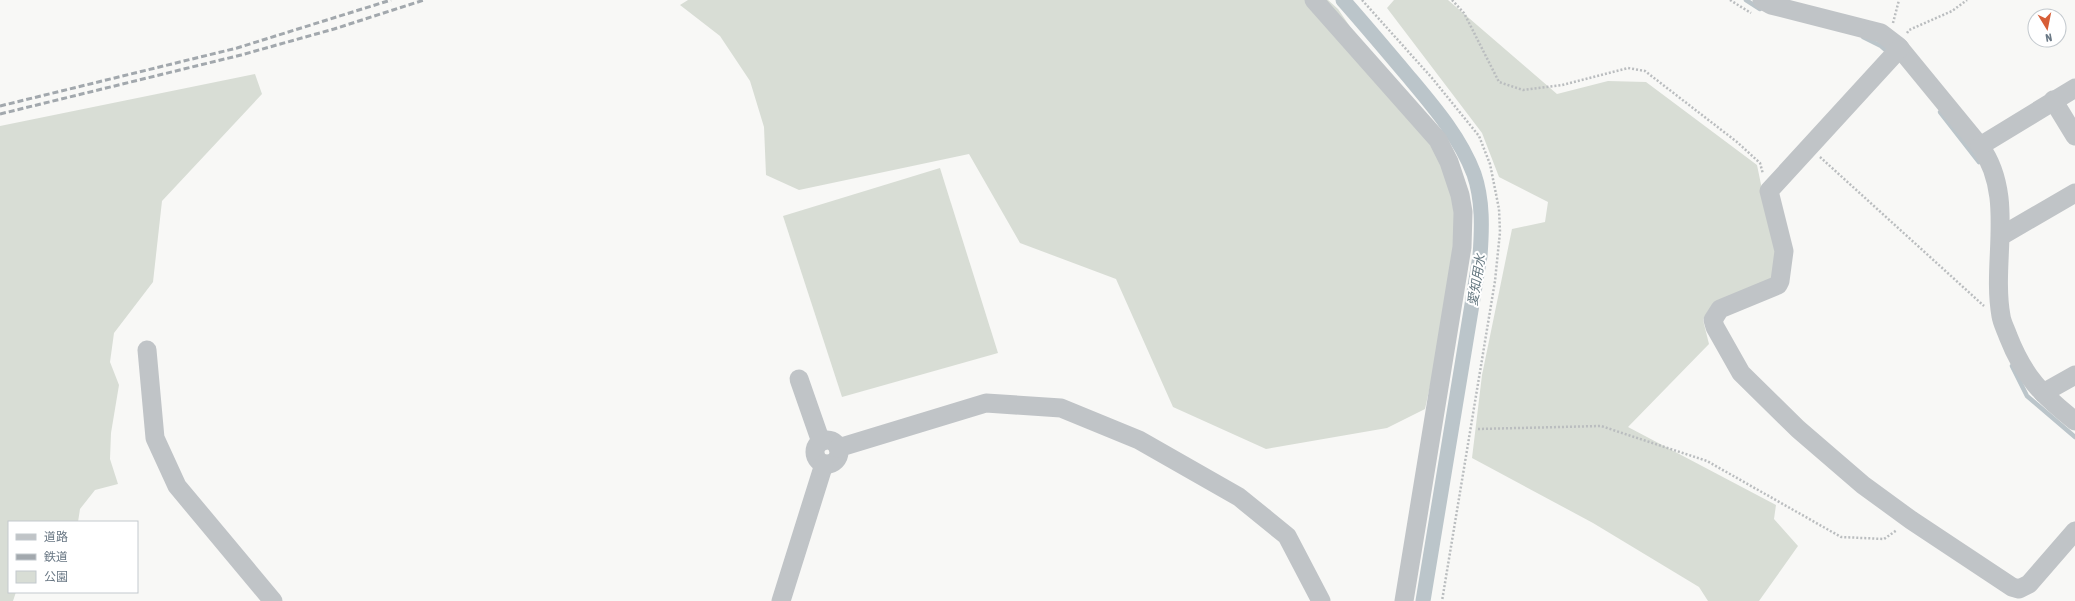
<svg xmlns="http://www.w3.org/2000/svg" width="2075" height="601" font-family="'Asap Condensed','Noto Sans JP',sans-serif">
<style>
.green{fill:#d8ddd5}
.lines{fill:none;stroke-linecap:round;stroke-linejoin:round}
.stream{stroke:#bbc5ca;stroke-width:4.5}
.canal{stroke:#bbc5ca;stroke-width:15}
.path{stroke:#babdbf;stroke-width:2.5;stroke-dasharray:2 2;stroke-linecap:butt}
.minor{stroke:#c0c4c7;stroke-width:19}
.rail{stroke:#a2a8ad;stroke-width:3;stroke-dasharray:6 3;stroke-linecap:butt}
.labels{text-anchor:middle;stroke-width:4;stroke-linejoin:round;paint-order:stroke}
.water-label{font-size:13px;font-style:italic;fill:#657880;stroke:#fff}
</style>
<rect width="100%" height="100%" fill="#f8f8f6"/>
<!-- green -->
<g class="green">
<polygon points="688,0 1328,0 1338,9 1455,181 1460,251 1425,409 1387,428 1266,449 1173,407 1116,279 1020,243 969,154 799,190 766,175 764,127 750,81 720,36 680,5"/>
<polygon points="1394,0 1448,0 1557,94 1608,81 1646,82 1757,165 1764,199 1779,250 1778,280 1708,311 1703,320 1709,344 1628,427 1776,505 1774,519 1798,546 1759,601 1708,601 1699,587 1593,523 1472,458 1482,375 1512,229 1545,222 1548,202 1499,177 1482,133 1387,8"/>
<polygon points="255,74 262,94 162,201 153,282 114,333 110,362 119,385 111,433 110,459 118,484 95,490 80,509 78,522 9,522 9,592 16,592 13,601 0,601 0,126"/>
<polygon points="940,168 998,353 842,397 783,216"/>
</g>
<g class="lines">
<!-- stream -->
<g class="stream">
<polyline points="1746,0 1760,9"/>
<polyline points="1863,37 1881,46 1889,53"/>
<polyline points="1940,112 1979,162"/>
<polyline points="2012,366 2027,396 2075,437"/>
</g>
<!-- canal -->
<path class="canal" d="M 1343,0 C 1365,25 1387,51 1408,76 C 1434,107 1460,137 1474,174 C 1483,200 1482,229 1480,256 L 1423,601"/>
<!-- path -->
<g class="path">
<polyline points="1362,0 1432,78 1479,136 1490,164 1499,209 1500,232 1495,281 1442,601"/>
<polyline points="1452,0 1464,13 1499,82 1523,90 1562,85 1628,68 1645,71 1737,142 1760,163 1763,174"/>
<polyline points="1730,0 1751,13"/>
<polyline points="1893,23 1899,0"/>
<polyline points="1907,33 1909,30 1952,11 1967,0"/>
<polyline points="1820,157 1984,306"/>
<polyline points="1478,429 1601,426 1707,461 1841,537 1884,539 1897,530"/>
</g>
<!-- minor -->
<g class="minor">
<polyline points="1314,0 1438,140 1449,162 1460,195 1463,212 1462,247 1404,601"/>
<path d="M 1762,0 L 1771,5 L 1881,33 L 1898,46 L 1980,146 C 2016,196 1991,260 2001,316 C 2002,323 2006,330 2008,336 C 2024,377 2042,395 2075,421"/>
<polyline points="1900,48 1769,191 1784,251 1780,281 1778,285 1720,309 1713,320 1715,327 1741,373 1798,429 1863,485 1911,520 2012,587 2019,589 2029,584 2075,531"/>
<polyline points="2053,100 2075,136"/>
<polyline points="1980,146 2075,88"/>
<polyline points="2001,236 2075,193"/>
<polyline points="147,350 155,438 177,486 273,601"/>
<polyline points="799,379 821,442"/>
<polyline points="2043,393 2075,375"/>
<circle cx="827" cy="452" r="12"/>
<polyline points="838,448 986,403 1061,408 1139,440 1239,497 1287,536 1321,601"/>
<polyline points="781,601 824,464"/>
</g>
<!-- rail -->
<g class="rail">
<polyline points="0,106 237,48 391,0"/>
<polyline points="0,114 241,55 334,29 424,0"/>
</g>
</g>
<g class="labels">
<!-- water labels -->
<g class="water-label">
<text transform="translate(1476 280) rotate(-81)" y="5">愛知用水</text>
</g>
</g>
<!-- legend -->
<rect x="8" y="521" width="130" height="72" fill="#ffffff" stroke="#c3c9ce"/>
<rect x="16" y="534" width="20" height="6" fill="#c0c4c7" stroke="#c3c9ce"/>
<text x="44" y="541" font-size="12" fill="#6a7885">道路</text>
<rect x="16" y="554" width="20" height="6" fill="#a2a8ad" stroke="#c3c9ce"/>
<text x="44" y="561" font-size="12" fill="#6a7885">鉄道</text>
<rect x="16" y="571" width="20" height="12" fill="#d8ddd5" stroke="#c3c9ce"/>
<text x="44" y="581" font-size="12" fill="#6a7885">公園</text>
<!-- north arrow -->
<g transform="translate(2047 28) rotate(170)"><circle r="19" fill="#ffffff" stroke="#c3c9ce"/>
<path d="M0-3L7 15L0 10L-7 15Z" fill="#d75e37"/>
<text y="-6" font-size="11" font-weight="bold" text-anchor="middle" fill="#6a7885">N</text>
</g>
</svg>
